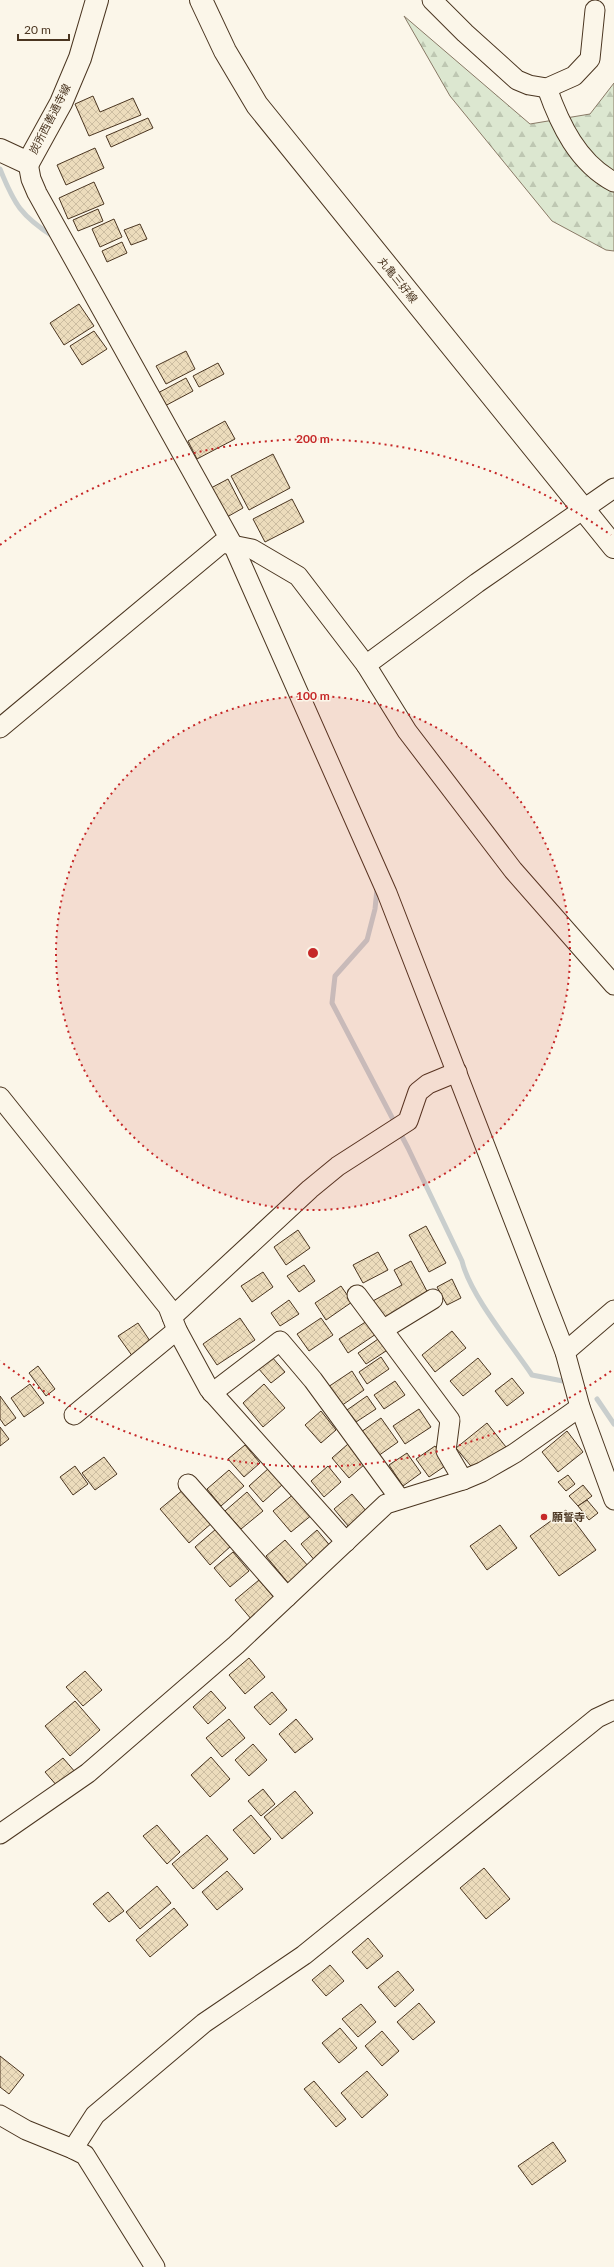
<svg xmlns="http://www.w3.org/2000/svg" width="614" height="2267" font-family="Lato,'Noto Sans JP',sans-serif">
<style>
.forest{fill:url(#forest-firs);stroke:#887966}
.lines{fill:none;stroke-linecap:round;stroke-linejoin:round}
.stream{stroke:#c9cecd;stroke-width:5}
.building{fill:url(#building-cross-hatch);stroke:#4a3520}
.minor-casing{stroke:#4a3520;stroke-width:21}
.major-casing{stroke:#4a3520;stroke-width:24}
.minor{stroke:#fbf6e9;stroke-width:19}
.major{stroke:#fbf6e9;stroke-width:22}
.ring{fill:none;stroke:#c62828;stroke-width:2;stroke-dasharray:2 4}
.poi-dot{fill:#c62828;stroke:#fbf6e9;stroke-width:1.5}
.labels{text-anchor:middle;stroke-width:3;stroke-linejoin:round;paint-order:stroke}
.street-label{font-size:11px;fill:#4a3520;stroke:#fbf6e9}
.poi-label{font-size:11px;font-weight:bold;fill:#4a3520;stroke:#fbf6e9;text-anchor:start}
.centre{fill:#c62828;stroke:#fbf6e9;stroke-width:2}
.ring-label{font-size:12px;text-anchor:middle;font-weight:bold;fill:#c62828;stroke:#fbf6e9;stroke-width:3;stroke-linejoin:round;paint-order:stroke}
</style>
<defs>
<pattern id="forest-firs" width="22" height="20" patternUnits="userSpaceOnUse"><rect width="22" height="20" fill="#dce7d0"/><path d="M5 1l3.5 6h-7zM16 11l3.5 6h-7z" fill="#bec7b2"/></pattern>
<pattern id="building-cross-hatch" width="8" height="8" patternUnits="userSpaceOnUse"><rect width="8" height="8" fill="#ecdcbc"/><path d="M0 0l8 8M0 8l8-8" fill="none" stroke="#ccbda1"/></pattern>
</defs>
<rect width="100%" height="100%" fill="#fbf6e9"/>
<!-- forest -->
<polygon class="forest" points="404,16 530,124 590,114 614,83 614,251 606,250 552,221 450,96"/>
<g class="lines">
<!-- stream -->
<g class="stream">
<path d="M 0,169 C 14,204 21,216 54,237"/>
<path d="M 377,889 L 375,909 L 367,940 L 335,976 L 332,1003 L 408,1148 L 462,1261 C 470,1295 511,1344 532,1375 L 568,1382"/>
<polyline points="597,1399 614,1424"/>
</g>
</g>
<!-- building -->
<g class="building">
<polygon points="93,96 100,112 133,98 141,115 89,136 75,104"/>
<polygon points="148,118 153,128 111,147 106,136"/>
<polygon points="95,148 104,168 66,185 57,165"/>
<polygon points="94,182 104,204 68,219 59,198"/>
<polygon points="98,209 103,221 78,231 73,220"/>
<polygon points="114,219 122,237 100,247 92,229"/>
<polygon points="140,224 147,239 131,245 124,230"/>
<polygon points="122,242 127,253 107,262 102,251"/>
<polygon points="79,304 94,326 64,345 50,323"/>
<polygon points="94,331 107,349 82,365 70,346"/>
<polygon points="186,351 195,369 166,384 156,366"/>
<polygon points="218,363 224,374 199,387 193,376"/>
<polygon points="186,378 193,391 163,407 156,394"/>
<polygon points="225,421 235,439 197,459 188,441"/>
<polygon points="273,454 290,488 249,510 231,476"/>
<polygon points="228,479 243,508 227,517 211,488"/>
<polygon points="292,499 304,522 265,542 253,519"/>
<polygon points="426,1226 446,1263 429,1272 409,1235"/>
<polygon points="298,1230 310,1248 286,1265 274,1247"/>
<polygon points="378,1252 388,1270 363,1283 353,1265"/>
<polygon points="411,1261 429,1295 381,1320 371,1302 402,1285 394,1270"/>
<polygon points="304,1265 315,1281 299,1292 287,1276"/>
<polygon points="263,1272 273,1287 252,1302 241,1286"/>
<polygon points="452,1279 461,1298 447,1305 437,1287"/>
<polygon points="341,1286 352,1302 326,1320 315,1303"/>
<polygon points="289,1300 299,1314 280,1326 271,1313"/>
<polygon points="240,1318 255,1340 217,1365 203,1344"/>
<polygon points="321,1318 333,1335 309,1351 297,1334"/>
<polygon points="367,1321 376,1334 348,1353 339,1339"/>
<polygon points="138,1323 152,1344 133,1357 118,1336"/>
<polygon points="452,1331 466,1348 435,1372 422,1355"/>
<polygon points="381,1337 389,1349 366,1364 358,1353"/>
<polygon points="271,1356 285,1372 271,1383 258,1368"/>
<polygon points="381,1357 389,1369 367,1384 359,1372"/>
<polygon points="478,1358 491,1374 463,1396 450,1381"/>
<polygon points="38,1366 55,1389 46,1396 29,1373"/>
<polygon points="352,1371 364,1390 341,1406 328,1387"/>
<polygon points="512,1378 524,1393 507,1406 495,1391"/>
<polygon points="395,1381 405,1395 384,1409 374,1395"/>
<polygon points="30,1384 44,1403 24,1417 11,1398"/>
<polygon points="264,1384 285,1408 263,1427 243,1403"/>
<polygon points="0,1396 16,1418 5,1426 0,1419"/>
<polygon points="367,1396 376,1409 356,1422 347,1410"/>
<polygon points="419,1409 431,1427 405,1444 393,1426"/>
<polygon points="321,1411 336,1430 321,1443 305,1425"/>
<polygon points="381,1418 398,1442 378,1456 361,1432"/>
<polygon points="487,1423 506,1447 475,1471 456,1448"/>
<polygon points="0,1427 9,1439 0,1446"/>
<polygon points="567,1431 583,1452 558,1472 542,1452"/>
<polygon points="348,1444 365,1464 349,1478 332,1458"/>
<polygon points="245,1445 260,1463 244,1477 228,1459"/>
<polygon points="435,1446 448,1464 429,1477 416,1459"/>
<polygon points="407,1453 421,1473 403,1486 389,1465"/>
<polygon points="104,1457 117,1474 95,1490 82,1473"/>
<polygon points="75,1466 88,1484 73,1495 60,1477"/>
<polygon points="328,1466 341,1482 324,1497 311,1481"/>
<polygon points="269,1468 283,1484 263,1502 249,1486"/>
<polygon points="229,1470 244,1486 221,1506 207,1489"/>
<polygon points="568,1475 575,1484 566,1491 558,1482"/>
<polygon points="583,1485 592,1496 578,1506 569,1496"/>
<polygon points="184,1489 213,1522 189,1543 160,1509"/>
<polygon points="247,1492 263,1511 241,1529 225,1511"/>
<polygon points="295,1493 313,1514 291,1532 273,1511"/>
<polygon points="352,1494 367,1512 349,1527 334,1509"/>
<polygon points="587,1500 598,1513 589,1520 578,1506"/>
<polygon points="566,1510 596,1550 559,1576 530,1536"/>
<polygon points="500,1525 517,1548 487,1570 470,1546"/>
<polygon points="216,1529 231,1546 210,1565 195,1547"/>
<polygon points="317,1530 332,1548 316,1562 301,1544"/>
<polygon points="285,1540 309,1567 289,1584 266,1556"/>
<polygon points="233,1552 249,1571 230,1587 214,1568"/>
<polygon points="259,1580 276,1600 252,1620 235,1600"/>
<polygon points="249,1658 265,1677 245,1694 229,1675"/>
<polygon points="85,1671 102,1690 83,1706 66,1687"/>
<polygon points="211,1691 226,1708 208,1724 193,1707"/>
<polygon points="272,1692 287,1710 270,1725 254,1707"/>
<polygon points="75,1701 100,1730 70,1756 45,1726"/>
<polygon points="229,1719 245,1738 222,1757 206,1738"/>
<polygon points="296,1719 313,1739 295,1753 279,1734"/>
<polygon points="253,1744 267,1760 249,1776 235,1760"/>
<polygon points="211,1757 230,1779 210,1797 191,1775"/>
<polygon points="63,1758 76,1773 58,1787 45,1772"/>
<polygon points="263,1789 275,1804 261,1816 248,1801"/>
<polygon points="295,1791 313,1813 282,1839 264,1817"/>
<polygon points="251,1815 271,1839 254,1854 233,1830"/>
<polygon points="157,1825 180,1852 167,1864 143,1836"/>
<polygon points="207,1835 228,1859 193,1889 172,1864"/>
<polygon points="484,1868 510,1899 486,1919 460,1888"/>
<polygon points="227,1871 243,1889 217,1910 202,1892"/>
<polygon points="157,1886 171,1903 140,1929 126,1912"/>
<polygon points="108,1892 124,1911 109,1922 93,1904"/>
<polygon points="174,1908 188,1925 150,1957 136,1940"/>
<polygon points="368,1938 383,1956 367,1969 352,1952"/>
<polygon points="330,1965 344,1981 326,1996 312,1980"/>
<polygon points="398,1971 414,1990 395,2007 378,1987"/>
<polygon points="419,2003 435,2022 413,2040 397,2022"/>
<polygon points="361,2004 376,2022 358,2037 342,2019"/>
<polygon points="340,2028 357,2048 339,2063 322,2043"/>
<polygon points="382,2031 399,2051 382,2066 365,2046"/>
<polygon points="0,2056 24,2075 9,2094 0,2087"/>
<polygon points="367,2071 388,2095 362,2118 341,2093"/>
<polygon points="314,2081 346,2119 336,2127 304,2089"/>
<polygon points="553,2142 566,2161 532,2185 518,2166"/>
</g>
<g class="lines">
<defs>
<g id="minor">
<polyline points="432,0 465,33 517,80 529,85 547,88 574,76 590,59 595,10"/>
<path d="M 547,88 C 560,125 578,163 614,182"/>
<polyline points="28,163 31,179 37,193 233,545 387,893 565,1352 580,1407 614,1500"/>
<polyline points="366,665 477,583 614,488"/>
<polyline points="0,728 222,543 252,549 298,576 366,665 407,731 513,870 614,985"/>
<polyline points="0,1097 168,1307 177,1330 209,1389 346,1542"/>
<polyline points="357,1295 450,1420 446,1451 463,1480"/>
<polyline points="172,1317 310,1189 338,1166 408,1121 418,1092 428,1084 457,1072"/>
<polyline points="384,1329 433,1299"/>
<polyline points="565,1352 614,1310"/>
<polyline points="212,1393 280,1341 313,1380 400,1499"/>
<polyline points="74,1415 177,1330"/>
<polyline points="188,1484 287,1597"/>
<polyline points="0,1834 88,1773 236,1645 386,1504 463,1480 482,1472 515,1453 580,1407"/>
<polyline points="0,2115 26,2130 73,2149 85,2155 155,2267"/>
<polyline points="73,2149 95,2115 204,2023 304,1955 597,1718 614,1710"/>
</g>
<g id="major">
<polyline points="201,0 225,51 257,105 614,547"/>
<polyline points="0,150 28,163 61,103 80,58 97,0"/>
</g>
</defs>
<!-- minor casing -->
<use href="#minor" class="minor-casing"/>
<!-- major casing -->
<use href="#major" class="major-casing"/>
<!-- minor -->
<use href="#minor" class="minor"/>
<!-- major -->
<use href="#major" class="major"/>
</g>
<!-- distance rings -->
<circle cx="313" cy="953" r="257" fill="#c62828" fill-opacity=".12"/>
<g class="ring">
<circle cx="313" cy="953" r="257"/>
<path d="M611 1371A514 514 0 0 1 0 1361M0 545A514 514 0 0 1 611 535"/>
</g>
<!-- markers -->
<circle class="poi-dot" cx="544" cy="1517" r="4"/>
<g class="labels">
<!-- street labels -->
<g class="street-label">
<text transform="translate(50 119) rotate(-63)" y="4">炭所西善通寺線</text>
<text transform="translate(398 280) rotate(51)" y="4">丸亀三好線</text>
</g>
<!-- poi labels -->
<g class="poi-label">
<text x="552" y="1521">願誓寺</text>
</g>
</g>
<circle cx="313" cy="953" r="6" class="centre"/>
<g class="ring-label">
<text x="313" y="443">200 m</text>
<text x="313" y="700">100 m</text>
</g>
<!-- scale -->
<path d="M18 34v6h51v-6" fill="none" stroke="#4a3520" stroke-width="2"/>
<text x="24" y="34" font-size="12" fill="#4a3520" stroke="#fbf6e9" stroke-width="3" paint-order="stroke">20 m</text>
</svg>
